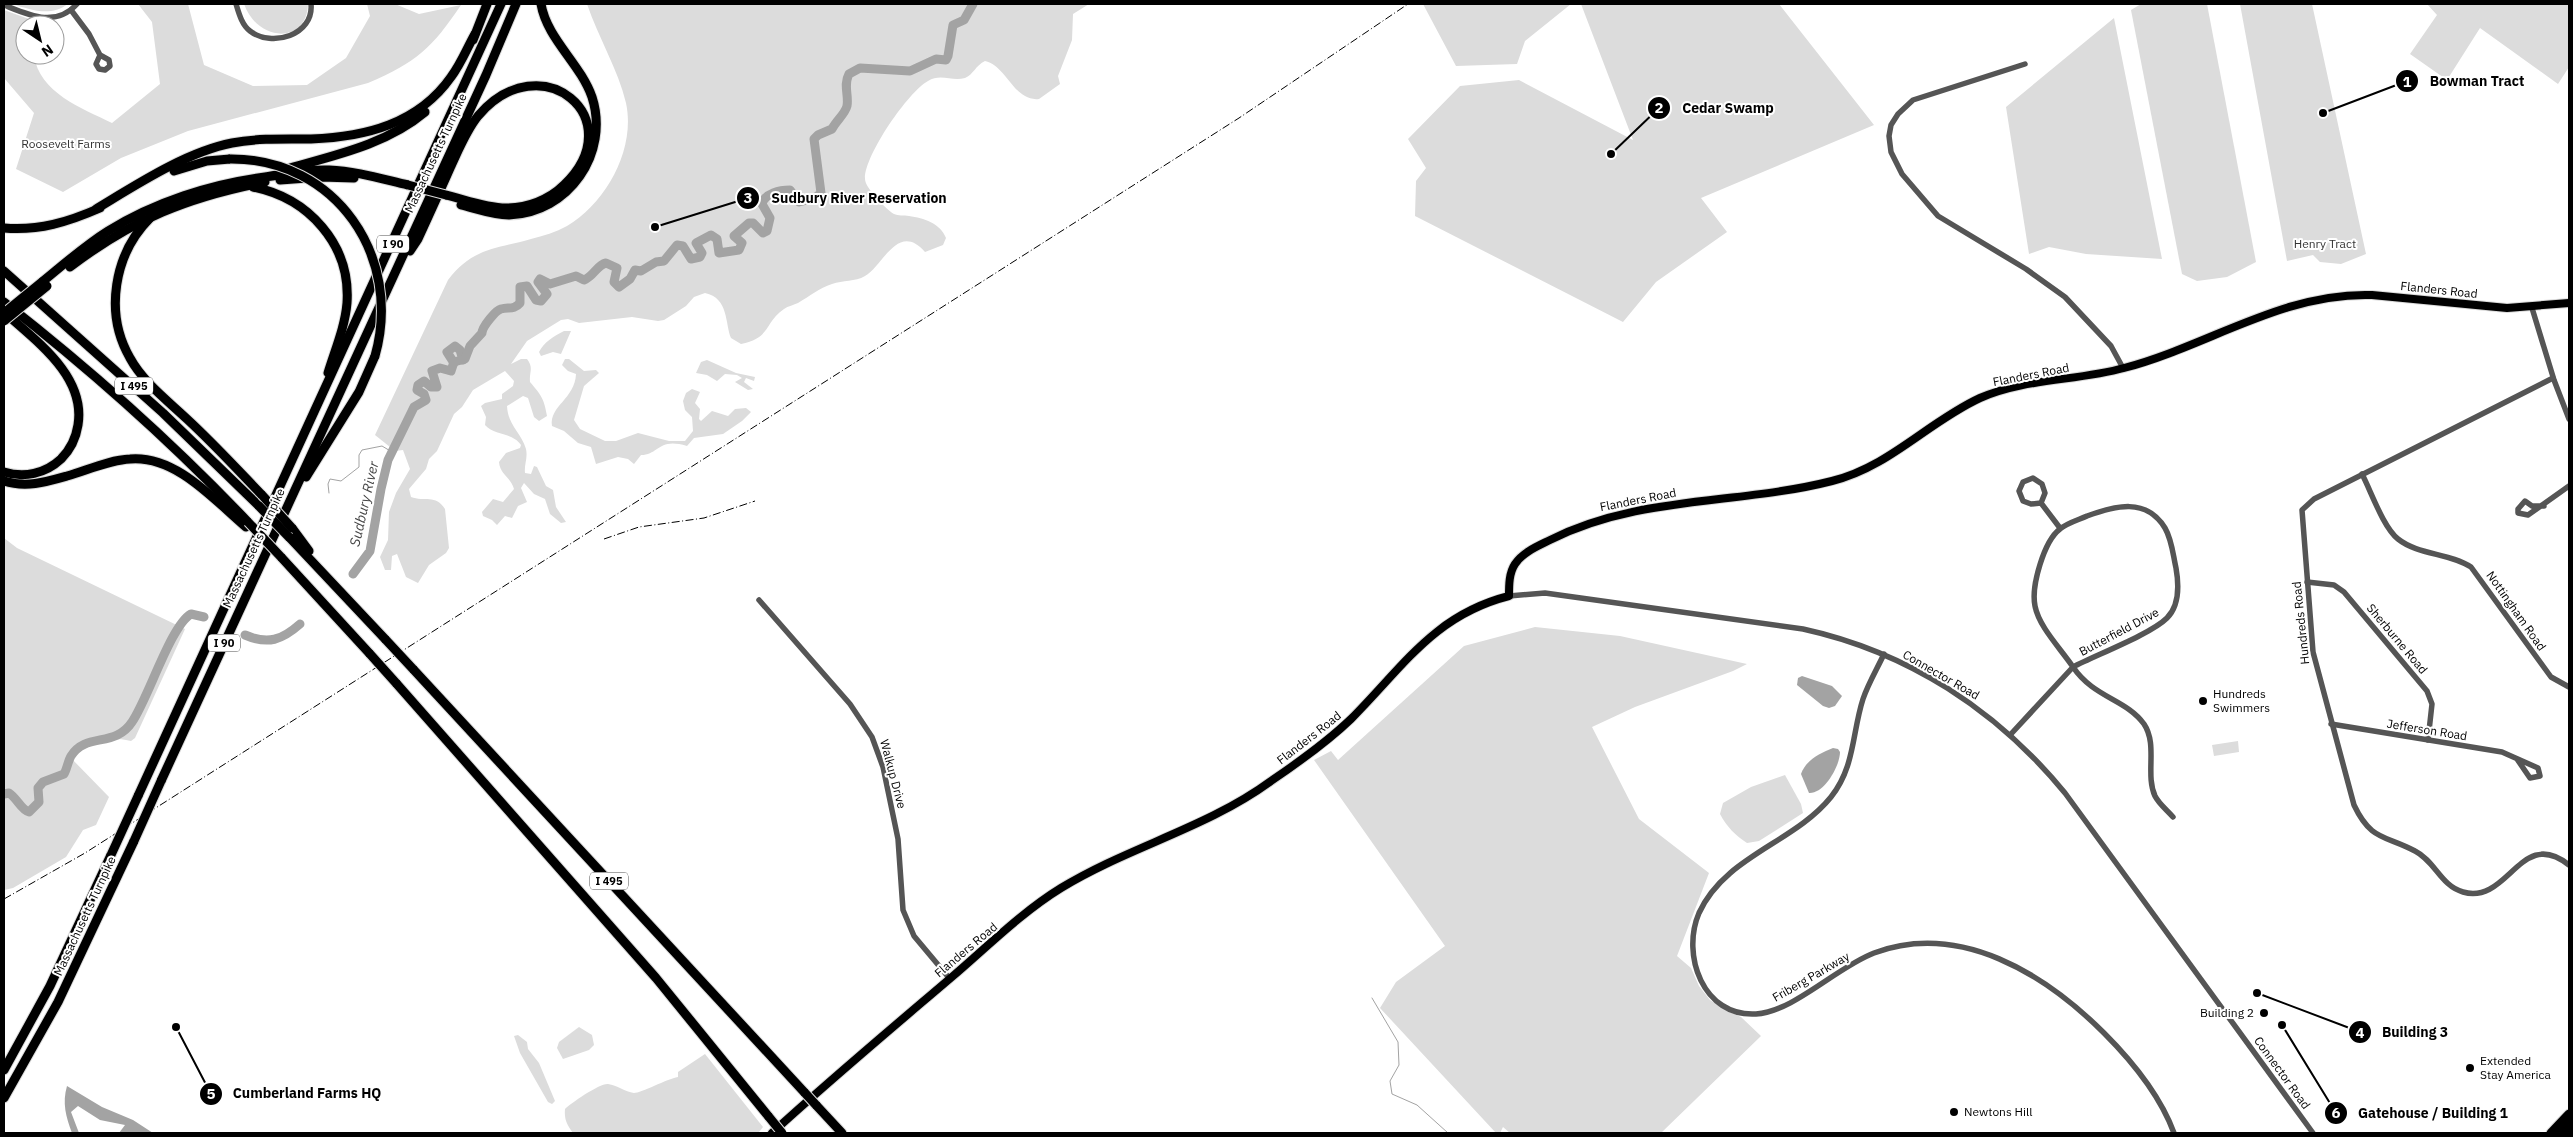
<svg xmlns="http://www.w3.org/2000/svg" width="2573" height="1137" font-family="'IBM Plex Sans',sans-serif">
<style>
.green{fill:#dcdcdc}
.water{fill:#a3a3a3}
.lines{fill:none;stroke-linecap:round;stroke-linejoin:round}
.stream{stroke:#a3a3a3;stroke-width:1}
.river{stroke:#a3a3a3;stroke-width:9}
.major-casing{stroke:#dbdbdb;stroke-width:10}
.highway-casing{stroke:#dbdbdb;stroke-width:11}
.minor{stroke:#555;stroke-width:5.5}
.major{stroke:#000;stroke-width:8}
.highway{stroke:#000;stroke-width:9}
.rail{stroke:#000;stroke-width:1;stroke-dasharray:8 2.5 1 2.5;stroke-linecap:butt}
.highway-bridge-casing{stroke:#dbdbdb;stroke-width:11;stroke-linecap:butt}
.highway-bridge{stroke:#000;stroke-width:9}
.poi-dot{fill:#000;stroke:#fff;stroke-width:2}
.labels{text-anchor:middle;stroke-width:4;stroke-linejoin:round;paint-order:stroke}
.shield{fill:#fff;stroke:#4c4c4c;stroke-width:1}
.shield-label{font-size:11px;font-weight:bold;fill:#000}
.park-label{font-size:12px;fill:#333;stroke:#fff}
.street-label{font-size:12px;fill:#000;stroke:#fff}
.poi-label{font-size:12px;fill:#000;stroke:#fff;text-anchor:start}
.water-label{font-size:14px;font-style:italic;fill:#444;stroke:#fff}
.leader{fill:none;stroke:#000;stroke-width:2}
.callout-dot{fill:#000;stroke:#fff;stroke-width:2}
.mark-label{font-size:15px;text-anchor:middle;font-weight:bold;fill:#fff}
.callout-label{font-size:14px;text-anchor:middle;font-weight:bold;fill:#000;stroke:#fff;stroke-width:4;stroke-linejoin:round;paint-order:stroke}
</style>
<rect width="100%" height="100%" fill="#fff"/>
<!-- green -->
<g class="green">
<path d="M 12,4 L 68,4 C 50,17 32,10 12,4 Z"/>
<path d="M 138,4 L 188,4 L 204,65 L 253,86 L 307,85 L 346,58 L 370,16 L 367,4 L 395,4 L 419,14 L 461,5 C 432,48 417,62 368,83 L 188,131 L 121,158 L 63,192 L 16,169 L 34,113 L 4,78 L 4,10 L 29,19 L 30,25 L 25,25 L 25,55 L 34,55 C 39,93 82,108 112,123 L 160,84 L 152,22 Z"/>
<path d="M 244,4 L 308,4 C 307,44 258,43 244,4 Z"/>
<path d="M 587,4 L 1089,4 L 1073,14 L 1072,40 L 1058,76 L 1060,84 L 1039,99 C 1014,102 1007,66 985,61 C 976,65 973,75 965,78 C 952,82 941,73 928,81 C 908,92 864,156 865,179 C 865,188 886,209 894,214 C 898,216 904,215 909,216 C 924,218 940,223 946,238 L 943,245 L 925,252 C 898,221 883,266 865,276 C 855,282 843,280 832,284 C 819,288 810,296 798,303 C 794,305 788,306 784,309 C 763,324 772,337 741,344 L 731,338 C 725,324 729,298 705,293 L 694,297 L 686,306 L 664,320 L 658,321 L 632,317 L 579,323 L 568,319 L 561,320 L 527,341 L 511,364 L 521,359 L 527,359 C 534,368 529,372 530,382 C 541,395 544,398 547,416 L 539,421 L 534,417 L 528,398 L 523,396 L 507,406 C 508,426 521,432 526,449 C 528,458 524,465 525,473 L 531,474 L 534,466 L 537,467 L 546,486 L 553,490 L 556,507 L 566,522 L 561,523 L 550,514 L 545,499 L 534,494 L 524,483 L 521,488 L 527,502 L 518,506 L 512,518 L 505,516 L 497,525 L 492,520 L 483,516 L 482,512 L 493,499 L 503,502 L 514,489 C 511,477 500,475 499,462 L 506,453 L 520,448 L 521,445 C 512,432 495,436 485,425 L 486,417 L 481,406 L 485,403 L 502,399 L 502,394 L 513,386 L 514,381 L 505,371 L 473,390 L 462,407 L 454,414 L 437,451 L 429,459 L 426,469 L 409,489 L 411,497 C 424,502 436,494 445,509 L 449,548 L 446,553 L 429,565 L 418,583 L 406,577 L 397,554 L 392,556 L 391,570 L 385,570 L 380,557 L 388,540 L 389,512 L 396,493 L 410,469 L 403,450 L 395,451 L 375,435 L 448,280 C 472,248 496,249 531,239 C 543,236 556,232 567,226 C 606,203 636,149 626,103 C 618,69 598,37 587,4 Z"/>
<polygon points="1423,4 1571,4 1525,41 1517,64 1456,66"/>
<polygon points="1581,4 1779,4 1874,125 1701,198 1727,232 1656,282 1623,322 1415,216 1416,181 1426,168 1408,139 1460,86 1519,80 1633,140"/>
<polygon points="2141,4 2207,4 2256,262 2227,277 2197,281 2182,274 2131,10"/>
<polygon points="2240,4 2312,4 2366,254 2341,264 2320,262 2313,255 2287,261"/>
<polygon points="2427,4 2569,4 2569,67 2558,84 2480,28 2447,80 2410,54 2437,15"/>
<polygon points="2114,18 2162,259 2086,254 2049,247 2029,254 2006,107"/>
<path d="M 564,331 L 571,331 L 561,354 L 553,352 L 541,356 L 539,352 C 544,342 554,336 564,331 Z"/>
<path d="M 565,359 L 569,359 L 584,371 L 596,370 L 599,373 L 584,386 L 574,420 L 580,429 L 605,441 L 616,441 L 638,433 L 669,441 L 685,441 L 693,431 L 692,417 L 685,410 L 683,401 L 686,393 L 692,389 L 700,392 L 695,403 L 700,409 L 699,419 L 701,421 L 712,411 L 728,416 L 735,409 L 746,408 L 751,412 L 742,421 L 723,434 L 694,438 L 687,446 C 658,437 659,455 641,455 L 634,464 L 628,459 L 618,457 L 596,464 L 591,447 L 578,443 L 564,431 L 552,426 C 549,406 575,399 576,374 L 568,371 L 562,365 Z"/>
<polygon points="707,360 736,373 755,377 754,381 746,378 744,382 753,389 748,390 735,382 742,378 737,375 725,374 717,381 707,375 696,373 701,362"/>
<path d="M 4,538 L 17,548 L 185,629 L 135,738 L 131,741 C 107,736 87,739 70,757 L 109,797 L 96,825 L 83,830 L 66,857 L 13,888 L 4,890 Z"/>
<polygon points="1535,627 1620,636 1747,664 1733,671 1635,707 1592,727 1639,819 1709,873 1677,956 1691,968 1699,986 1710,1000 1725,1010 1741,1017 1761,1036 1661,1133 1510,1133 1503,1127 1500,1133 1496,1133 1380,1008 1396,982 1445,946 1314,760 1331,751 1338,760 1464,646"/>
<polygon points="2238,741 2239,752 2214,756 2212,745"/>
<path d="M 1785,775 L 1801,804 L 1803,813 L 1759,841 L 1747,843 C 1735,835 1727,827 1720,814 L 1723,803 L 1751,787 Z"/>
<polygon points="579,1027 592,1035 594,1045 589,1050 563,1059 557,1048 559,1042"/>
<polygon points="518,1035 527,1042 528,1049 539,1063 555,1101 552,1104 548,1102 520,1053 514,1036"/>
<path d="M 705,1054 L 763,1127 L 759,1132 L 573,1133 C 567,1125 564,1119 565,1109 C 571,1103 600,1083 608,1084 C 617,1085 625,1092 634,1093 C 641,1093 667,1079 678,1077 L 678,1072 Z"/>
</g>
<!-- water -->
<g class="water">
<polygon points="1802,676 1832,686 1842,696 1835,706 1829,708 1823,706 1797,685 1798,678"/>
<path d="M 1833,748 L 1838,749 L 1840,752 C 1840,766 1824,794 1809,793 L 1801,774 C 1806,760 1820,753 1833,748 Z"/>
<path d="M 67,1086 L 102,1107 L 133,1120 L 153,1133 L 119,1133 L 125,1125 L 100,1120 L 78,1106 L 71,1112 L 79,1133 L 72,1133 C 66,1117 62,1103 67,1086 Z"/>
</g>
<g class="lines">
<!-- stream -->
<g class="stream">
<polyline points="329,493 328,484 330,479 341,481 359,467 359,455 362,450 382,446 392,452"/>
<polyline points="1372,998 1398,1042 1399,1065 1390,1081 1392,1094 1417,1105 1448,1133"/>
</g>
<!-- river -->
<g class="river">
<polyline points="454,363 447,352 455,346 460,350 463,360"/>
<path d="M 353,574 L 370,551 L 381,489 L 388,460 L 414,407 L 426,400 L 424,394 L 417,390 L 418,385 L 424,381 L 431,387 L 437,387 L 432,371 L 440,368 L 451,371 L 454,362 L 465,359 L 470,346 L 482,333 C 482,327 496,310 501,309 C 509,307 514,310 520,303 L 520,287 L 527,286 L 536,300 L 541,301 L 547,294 L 538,282 L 540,279 L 550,284 L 576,276 L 584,280 C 594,276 597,265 606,263 L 617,268 L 614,282 L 619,287 L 630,279 L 635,270 L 641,271 L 656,262 L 664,261 L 677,245 L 683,246 L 691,259 L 700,257 L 702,253 L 696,243 L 711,235 L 717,239 L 719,253 L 739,250 L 742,243 L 734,236 L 749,223 L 753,223 L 763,233 L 767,231 L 770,218 L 762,204 C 765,193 780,190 790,190 L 799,202 L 815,198 L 821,193 L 814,139 L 818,135 L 832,129 C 836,121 845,114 847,106 C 849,95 843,85 849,74 L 860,68 L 910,71 L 936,59 L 946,60 L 948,56 L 953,25 L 964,20 L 973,4"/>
<path d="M 245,635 C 268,645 282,640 300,624"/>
<path d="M 4,794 L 9,793 C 17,798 21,810 29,812 L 39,802 L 38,788 L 43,782 L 64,774 C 67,769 68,761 71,756 C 86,732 115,748 132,722 C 148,699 171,625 191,614 L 204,617"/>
</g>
<defs>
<path id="major" d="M 772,1133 C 831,1079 892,1028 953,976 C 988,946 1022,912 1061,888 C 1128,847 1207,828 1271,781 C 1299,762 1327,742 1351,719 C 1403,667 1434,615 1509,596 C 1509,585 1509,573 1515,564 C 1523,552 1538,546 1550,540 C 1639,495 1738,505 1832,481 C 1889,467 1928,422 1980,398 C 2025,378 2077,381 2124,368 C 2208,346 2283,292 2372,295 L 2507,308 L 2569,303"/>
<g id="highway">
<polyline points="473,40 487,4"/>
<path d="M 290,168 C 336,155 387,144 425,112"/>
<polyline points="174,171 207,161 230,159"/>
<polyline points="280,180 321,177 354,178"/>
<path d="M 253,187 C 308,198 351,244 347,303 C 345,327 335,350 328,373"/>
<path d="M 461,205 C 477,209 493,215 509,215 C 569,213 610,153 592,97 C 580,63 547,39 541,4"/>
<path d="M 96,209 C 136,185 186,152 232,143 C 258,138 285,139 311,139 C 365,137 418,124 451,77 C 461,64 467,48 475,34"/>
<path d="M 150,218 C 114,254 104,313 130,358 C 143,382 167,400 187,419 C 213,443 237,469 262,495"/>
<path d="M 4,228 C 39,231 68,222 100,208"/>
<path d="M 410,251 L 418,239 C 429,215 440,191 451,166 C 459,149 466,131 478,116 C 541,42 633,119 564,185 C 549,200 527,208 506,208 C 486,208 466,200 446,195"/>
<path d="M 70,267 C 133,219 188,197 265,182"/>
<polyline points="4,271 163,413 259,506"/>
<path d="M 42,282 C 63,265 84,246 108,231 C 155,202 211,184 265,177 C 287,174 307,169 329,170 C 356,171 382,179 408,185"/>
<path d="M 4,302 C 91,370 172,442 248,522"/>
<path d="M 4,472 C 24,478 45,474 61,459 C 70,450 76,438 78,425 C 86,376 36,341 4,312"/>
<polyline points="306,477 359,392 375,356"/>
<path d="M 4,481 C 26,488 46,482 67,476 C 88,470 109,460 130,459 C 176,455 214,500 246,527"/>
<polyline points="292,528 309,551"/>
<polyline points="289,537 386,640"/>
<polyline points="281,557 370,654"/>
<polyline points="413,669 805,1093"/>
<polyline points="396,683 656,978 769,1117"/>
<polyline points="161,781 486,75 516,4"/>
<polyline points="138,796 501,4"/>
<polyline points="4,1070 50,986 111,855"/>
<polyline points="4,1098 58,1002 134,841"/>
<polyline points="816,1105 842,1133"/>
<polyline points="2551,1133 2569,1114"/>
<polyline points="2561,1133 2569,1124"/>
</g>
</defs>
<!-- major casing -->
<use href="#major" class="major-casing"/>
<!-- highway casing -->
<use href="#highway" class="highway-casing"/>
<!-- minor -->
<g class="minor">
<path d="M 236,4 C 239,14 242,25 250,31 C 272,48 314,35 311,4"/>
<path d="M 4,5 C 29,15 55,28 77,4"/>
<polyline points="71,10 89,34 100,55 109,60 110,66 105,70 99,69 96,64 100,55"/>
<polyline points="2025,64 1913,100 1898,114 1891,125 1889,136 1891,152 1902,174 1938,216 2026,269 2065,297 2111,346 2123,368"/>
<polyline points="2532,308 2554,380 2569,419"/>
<path d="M 2553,378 L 2314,499 L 2302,510 L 2313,652 L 2354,805 C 2371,841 2385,835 2415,851 C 2435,861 2441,886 2463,892 C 2509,905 2520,826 2569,865"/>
<path d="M 2362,474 C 2371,491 2383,527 2398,539 C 2418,555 2450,553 2471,567 L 2551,677 L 2569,687"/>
<polyline points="2041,503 2031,504 2023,501 2019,491 2023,482 2033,478 2042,484 2045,493 2041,503 2060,528"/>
<polyline points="2544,506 2532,506 2525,501 2518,509 2518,513 2528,515 2569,486"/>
<polyline points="2307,582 2334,585 2344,592 2427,691 2432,704 2428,740"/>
<path d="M 1509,596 L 1545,593 L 1803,629 C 1908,652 1997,710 2065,793 L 2313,1133"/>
<polyline points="759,600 850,704 872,737 883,767 898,839 903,910 914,936 950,979"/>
<path d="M 1884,654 C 1877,669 1868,684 1863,699 C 1852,733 1855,767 1831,797 C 1794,843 1725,856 1699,913 C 1681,955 1703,1017 1756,1014 C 1793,1012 1837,967 1874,953 C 1960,921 2045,974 2104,1033 C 2133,1062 2160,1095 2174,1133"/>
<polyline points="2331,724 2502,752 2538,768 2540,776 2530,778 2517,759"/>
<path d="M 2011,734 L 2073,667 C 2061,649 2039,627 2035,606 C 2031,586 2044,541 2060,529 C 2067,523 2078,520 2087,516 C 2115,506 2146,497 2165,528 C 2172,540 2173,555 2176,568 C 2179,585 2180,605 2167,618 C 2151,634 2096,655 2073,667 C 2094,698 2126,699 2144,724 C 2158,745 2145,774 2155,796 C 2159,804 2167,810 2173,817"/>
</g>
<!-- major -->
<use href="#major" class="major"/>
<!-- highway -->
<use href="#highway" class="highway"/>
<!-- rail -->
<g class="rail">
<polyline points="604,539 639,527 704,518 755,501"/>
<polyline points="4,899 85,853 1239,118 1408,4"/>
</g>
<defs>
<g id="highway-bridge">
<path d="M 230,159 C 336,158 403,257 375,356"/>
<polyline points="408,185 446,195"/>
<polyline points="4,313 42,282"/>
<polyline points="4,321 47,286"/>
<polyline points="262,495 292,528"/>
<polyline points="259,506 289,537"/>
<polyline points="248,522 281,557"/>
<polyline points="386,640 413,669"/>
<polyline points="370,654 396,683"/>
<polyline points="134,841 161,781"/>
<polyline points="111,855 138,796"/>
<polyline points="805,1093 816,1105"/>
<polyline points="769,1117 782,1133"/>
</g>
</defs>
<!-- highway-bridge casing -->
<use href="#highway-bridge" class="highway-bridge-casing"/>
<!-- highway-bridge -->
<use href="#highway-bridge" class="highway-bridge"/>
</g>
<!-- markers -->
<g class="poi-dot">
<circle cx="2203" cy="701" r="5"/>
<circle cx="2264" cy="1013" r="5"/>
<circle cx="2470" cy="1068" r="5"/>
<circle cx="1954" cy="1112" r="5"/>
</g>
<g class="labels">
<!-- shield labels -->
<g class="shield">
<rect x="377" y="235.5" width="32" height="17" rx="4"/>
<rect x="115" y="377.5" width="38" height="17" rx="4"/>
<rect x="208" y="634.5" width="32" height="17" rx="4"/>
<rect x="590" y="872.5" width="38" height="17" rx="4"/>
</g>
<g class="shield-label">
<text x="393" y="248">I 90</text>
<text x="134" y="390">I 495</text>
<text x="224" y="647">I 90</text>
<text x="609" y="885">I 495</text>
</g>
<!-- park labels -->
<g class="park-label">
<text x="66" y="148">Roosevelt Farms</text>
<text x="2325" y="248">Henry Tract</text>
</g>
<!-- street labels -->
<g class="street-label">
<text transform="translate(436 153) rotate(-65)" y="4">Massachusetts Turnpike</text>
<text transform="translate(2439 290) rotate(6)" y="4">Flanders Road</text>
<text transform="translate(2031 375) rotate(-11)" y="4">Flanders Road</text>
<text transform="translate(1638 500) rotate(-11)" y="4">Flanders Road</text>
<text transform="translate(254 548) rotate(-65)" y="4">Massachusetts Turnpike</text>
<text transform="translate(2516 611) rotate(55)" y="4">Nottingham Road</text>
<text transform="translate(2301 623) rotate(-96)" y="4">Hundreds Road</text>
<text transform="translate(2119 632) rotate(-28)" y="4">Butterfield Drive</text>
<text transform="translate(2397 639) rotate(50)" y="4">Sherburne Road</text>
<text transform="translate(1941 675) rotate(30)" y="4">Connector Road</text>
<text transform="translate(2427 730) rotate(9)" y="4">Jefferson Road</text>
<text transform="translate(1309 738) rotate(-38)" y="4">Flanders Road</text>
<text transform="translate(893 774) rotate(75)" y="4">Walkup Drive</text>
<text transform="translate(85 916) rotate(-65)" y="4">Massachusetts Turnpike</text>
<text transform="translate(966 950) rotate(-40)" y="4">Flanders Road</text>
<text transform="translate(1811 977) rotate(-30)" y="4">Friberg Parkway</text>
<text transform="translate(2282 1073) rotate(54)" y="4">Connector Road</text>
</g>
<!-- poi labels -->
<g class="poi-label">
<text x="2213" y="698">Hundreds<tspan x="2213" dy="14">Swimmers</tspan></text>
<text x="2254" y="1017" text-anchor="end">Building 2</text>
<text x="2480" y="1065">Extended<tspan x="2480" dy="14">Stay America</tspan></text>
<text x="1964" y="1116">Newtons Hill</text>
</g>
<!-- water labels -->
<g class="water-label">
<text transform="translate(364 504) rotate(-77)" y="5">Sudbury River</text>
</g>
</g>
<!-- callouts -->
<path class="leader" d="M2323 113L2407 81M1611 154L1659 108M655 227L748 198M2257 993L2360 1032M176 1027L211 1094M2282 1025L2336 1113"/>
<g class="callout-dot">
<circle cx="2323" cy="113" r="5"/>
<circle cx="1611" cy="154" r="5"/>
<circle cx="655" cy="227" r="5"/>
<circle cx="2257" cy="993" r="5"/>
<circle cx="176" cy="1027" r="5"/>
<circle cx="2282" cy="1025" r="5"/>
<circle cx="2407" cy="81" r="12"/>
<circle cx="1659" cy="108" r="12"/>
<circle cx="748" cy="198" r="12"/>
<circle cx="2360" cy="1032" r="12"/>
<circle cx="211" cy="1094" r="12"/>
<circle cx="2336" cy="1113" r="12"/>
</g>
<g class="mark-label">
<text x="2407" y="87">1</text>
<text x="1659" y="113">2</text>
<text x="748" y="203">3</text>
<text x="2360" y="1038">4</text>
<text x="211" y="1099">5</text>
<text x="2336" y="1118">6</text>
</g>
<g class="callout-label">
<text x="2477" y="86">Bowman Tract</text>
<text x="1728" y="113">Cedar Swamp</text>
<text x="859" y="203">Sudbury River Reservation</text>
<text x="2415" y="1037">Building 3</text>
<text x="307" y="1098">Cumberland Farms HQ</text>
<text x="2433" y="1118">Gatehouse / Building 1</text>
</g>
<!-- border -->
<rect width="2573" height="1137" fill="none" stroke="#000000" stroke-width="10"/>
<!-- north arrow -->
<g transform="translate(40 40) rotate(145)"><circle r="24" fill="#ffffff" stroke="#999999"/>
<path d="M0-4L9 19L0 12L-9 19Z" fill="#000000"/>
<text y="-8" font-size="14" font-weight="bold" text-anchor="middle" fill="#000000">N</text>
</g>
</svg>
